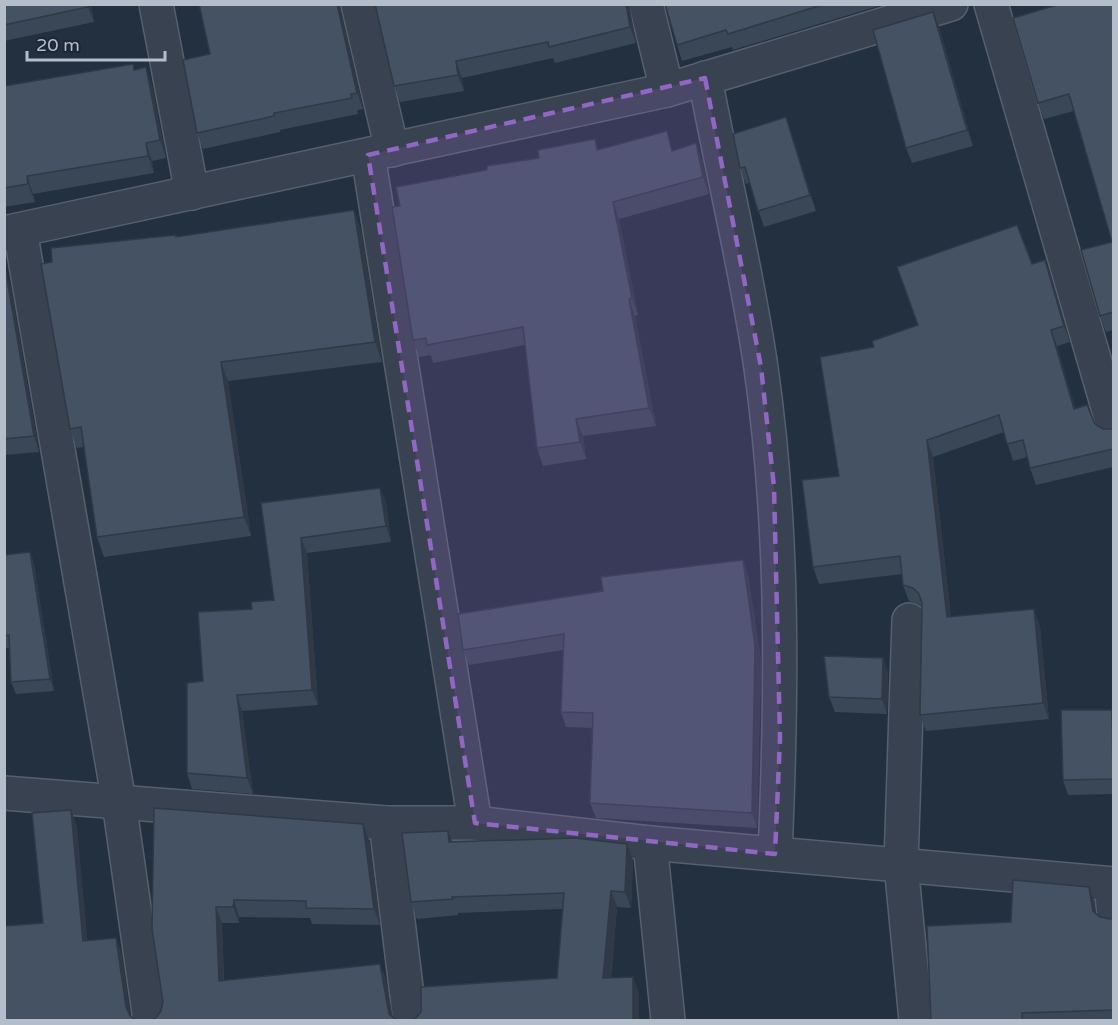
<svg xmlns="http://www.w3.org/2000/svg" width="1118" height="1025" font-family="'Varela Round',sans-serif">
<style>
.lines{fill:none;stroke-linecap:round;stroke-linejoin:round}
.street-casing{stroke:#56606d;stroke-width:36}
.street{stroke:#384250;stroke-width:33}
.wall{fill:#3a4756}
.shaded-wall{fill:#303946}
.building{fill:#445264;stroke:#303946;stroke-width:1.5}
.marked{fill:#9266c3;fill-opacity:0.2;stroke:#9266c3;stroke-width:4.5;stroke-dasharray:12 8;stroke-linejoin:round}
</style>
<rect width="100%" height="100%" fill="#233040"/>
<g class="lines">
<defs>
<g id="street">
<polyline points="156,4 192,193"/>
<polyline points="358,4 392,150"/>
<polyline points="646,4 667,90"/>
<polyline points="991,4 1114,428"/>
<path d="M 705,78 C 723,175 747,271 761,368 C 784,529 782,692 775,854"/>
<polyline points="368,155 475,823"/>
<polyline points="20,230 119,802 150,1020"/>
<polyline points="4,233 667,90 951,4"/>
<polyline points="909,620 901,864 916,1020"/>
<polyline points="4,793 386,823 475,823 650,843 1114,884"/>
<polyline points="386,823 410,1020"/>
<polyline points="650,843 668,1020"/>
<polyline points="1111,884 1114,915"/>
</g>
</defs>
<!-- street casing -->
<use href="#street" class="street-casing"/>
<!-- street -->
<use href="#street" class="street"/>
</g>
<!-- wall -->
<g class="wall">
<polygon points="4,4 91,4 94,22 4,41"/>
<polygon points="375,4 629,4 636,43 555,63 553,58 462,78 464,91 400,102 394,86"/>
<polygon points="665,4 885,4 733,50 732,47 682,61 677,45"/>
<polygon points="1113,4 1113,330 1106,332 1100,316 1112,242 1074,111 1044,119 1038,103"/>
<polygon points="340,8 363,109 357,110 358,114 280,130 280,132 203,149 197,133 210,54"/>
<polygon points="939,27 973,146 912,163 906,148"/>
<polygon points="135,70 152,85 166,158 152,161 154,173 33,194 35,202 4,207 4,86"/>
<polygon points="786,117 816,211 764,227 749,183 746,184 740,168"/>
<polygon points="595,139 598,150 673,150 702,160 709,194 619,219 638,315 635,316 656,426 583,436 586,459 543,466 537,448 525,345 433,363 431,355 419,357 413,340 400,206 487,170 539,158"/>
<polygon points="361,230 382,362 228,381 251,536 104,557 97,537 84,447 77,448 70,429 52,262 177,237"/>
<polygon points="1032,264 1051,277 1070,342 1057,346 1075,408 1095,424 1103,429 1113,429 1113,467 1036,485 1030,468 1027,457 1013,461 1004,432 933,457 951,617 1040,626 1049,719 926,731 920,715 922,607 919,604 909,601 903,585 902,574 819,584 813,567 839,476 874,347 918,325"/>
<polygon points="6,273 11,289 39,452 4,455 4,274"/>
<polygon points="380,488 386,503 391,542 307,553 318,705 242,711 253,794 192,789 187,773 203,681 252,609 274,600 261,503"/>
<polygon points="30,552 34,564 54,691 16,694 11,682 9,648 4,648 4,555"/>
<polygon points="743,560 748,575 761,661 757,828 596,818 590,803 593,728 566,727 561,712 563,650 469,665 463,650 603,591"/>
<polygon points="883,658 888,674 887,714 835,712 829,697"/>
<polygon points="1113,715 1113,794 1068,795 1063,780"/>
<polygon points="448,831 452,842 633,860 631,908 617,907 611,978 633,977 639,994 639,1020 411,1020 557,978 563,909 458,913 458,915 417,919 411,902"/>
<polygon points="369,840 380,925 312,924 310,918 239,917 239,923 222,923 224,980 380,964 386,981 393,1018 156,1018 161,1011 163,1002 152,929"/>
<polygon points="1094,901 1096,914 1100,917 1110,919 1113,918 1113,1020 931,1020 1011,922"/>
</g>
<!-- shaded-wall -->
<g class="shaded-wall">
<polygon points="88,4 91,4 94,22 88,7"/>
<polygon points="337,4 340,4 340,8 363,109 357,93"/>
<polygon points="626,4 629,4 636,43 630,27"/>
<polygon points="933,12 939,27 973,146 967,130"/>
<polygon points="456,61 462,78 464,91 458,75"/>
<polygon points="146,67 152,85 166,158 160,140"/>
<polygon points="786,117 791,132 816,211 810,195"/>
<polygon points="146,143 152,161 154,173 148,156"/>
<polygon points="696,143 702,160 709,194 703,177"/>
<polygon points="27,176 33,194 35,202 28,184"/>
<polygon points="613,202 619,219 638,315 632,298"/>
<polygon points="354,210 361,230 382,362 375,342"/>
<polygon points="1045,260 1051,277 1070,342 1064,326"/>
<polygon points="6,273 11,289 39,452 34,436"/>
<polygon points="629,299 635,316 656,426 649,408"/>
<polygon points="1051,330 1057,346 1080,425 1074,409"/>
<polygon points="221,362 228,381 251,536 244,517"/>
<polygon points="576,419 583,436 586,459 580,442"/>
<polygon points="927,440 933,457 953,634 947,617"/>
<polygon points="380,488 386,503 391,542 386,526"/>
<polygon points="301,538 307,553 318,705 312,690"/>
<polygon points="30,552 34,564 54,691 50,679"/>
<polygon points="743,560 748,575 761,661 757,828 752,813"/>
<polygon points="1034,609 1040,626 1049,719 1043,703"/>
<polygon points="883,658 888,674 887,714 882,699"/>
<polygon points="237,695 242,711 253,794 247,778"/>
<polygon points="1112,710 1113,715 1113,781 1113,779"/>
<polygon points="71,810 77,826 89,957 83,941"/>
<polygon points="363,824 369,840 380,925 374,909"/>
<polygon points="448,831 454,847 449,842"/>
<polygon points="627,844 633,860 631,908 625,892"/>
<polygon points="1089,887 1094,901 1098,925 1093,911"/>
<polygon points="611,891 617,907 609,994 603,978"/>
<polygon points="234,900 239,917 239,923 233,907"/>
<polygon points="216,907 222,923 224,997 219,981"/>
<polygon points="116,938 122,954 131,1020 126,1007"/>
<polygon points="380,964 386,981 393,1020 389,1014"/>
<polygon points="633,977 639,994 639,1020 633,1020"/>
</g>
<!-- building -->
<g class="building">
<polygon points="4,4 88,4 88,7 4,25"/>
<polygon points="199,4 337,4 357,93 351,94 352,98 274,113 274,116 197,133 183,60 210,54"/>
<polygon points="375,4 626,4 630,27 549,47 548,42 456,61 458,75 394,86"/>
<polygon points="665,4 825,4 728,34 726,30 677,45"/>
<polygon points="1060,4 1113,4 1113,312 1100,316 1081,250 1112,242 1069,94 1038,103 1013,18"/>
<polygon points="933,12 967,130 906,148 873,30"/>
<polygon points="133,64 134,70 146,67 160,140 146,143 148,156 27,176 28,184 4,188 4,86"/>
<polygon points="786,117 810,195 758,211 745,167 740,168 733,134"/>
<polygon points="667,131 672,151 696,143 703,177 613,202 632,298 629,299 649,408 576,419 580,442 537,448 523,327 427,345 426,338 413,340 392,207 400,206 396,187 487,170 487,166 539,158 538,150 595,139 597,150"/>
<polygon points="354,210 375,342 221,362 244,517 97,537 81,427 70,429 41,264 52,262 51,248 176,235 176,237"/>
<polygon points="1017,225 1032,264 1045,260 1064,326 1051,330 1074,409 1087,405 1095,424 1103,429 1113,429 1113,449 1030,468 1023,440 1007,444 999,415 927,440 947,617 1034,609 1043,703 920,715 922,603 919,594 913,588 903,585 900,556 813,567 802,480 839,476 820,357 874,347 872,341 918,325 897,267"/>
<polygon points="6,273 34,436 4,439 4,274"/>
<polygon points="380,488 386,526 301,538 312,690 237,695 247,778 187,773 187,683 203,681 198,612 252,609 251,602 274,600 261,503"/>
<polygon points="30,552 50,679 11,682 9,635 4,636 4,555"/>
<polygon points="743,560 755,646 752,813 590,803 593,713 561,712 564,634 463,650 458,614 603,591 601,577"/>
<polygon points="824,656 883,658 882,699 829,697"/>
<polygon points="1061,710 1112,710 1113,779 1063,780"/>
<polygon points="154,808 363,824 374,909 306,908 306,901 234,900 233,907 216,907 219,981 380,964 389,1014 396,1020 151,1020 156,1018 161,1011 163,1002 152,929"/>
<polygon points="71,810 83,941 116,938 126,1007 130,1016 136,1020 4,1020 4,926 43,923 32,813"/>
<polygon points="448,831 449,842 575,838 627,844 625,892 611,891 603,978 633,977 633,1020 411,1020 415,1019 421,1012 421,987 557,978 564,893 452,897 453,899 411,902 402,833"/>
<polygon points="1013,880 1089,887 1093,911 1100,917 1110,919 1113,918 1113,1010 1022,1013 1022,1020 931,1020 927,926 1011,922"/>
</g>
<!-- marked area -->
<path class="marked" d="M 705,78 L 761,367 L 774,487 L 780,738 L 775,854 L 475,823 L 368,155 Z"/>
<!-- border -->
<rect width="1118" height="1025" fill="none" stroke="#b4bdca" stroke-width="12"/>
<!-- scale -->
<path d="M27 51v9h138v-9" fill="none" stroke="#b4bdca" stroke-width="3"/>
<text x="36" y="51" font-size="18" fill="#b4bdca" stroke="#1d2735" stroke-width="4.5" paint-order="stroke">20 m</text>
</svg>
